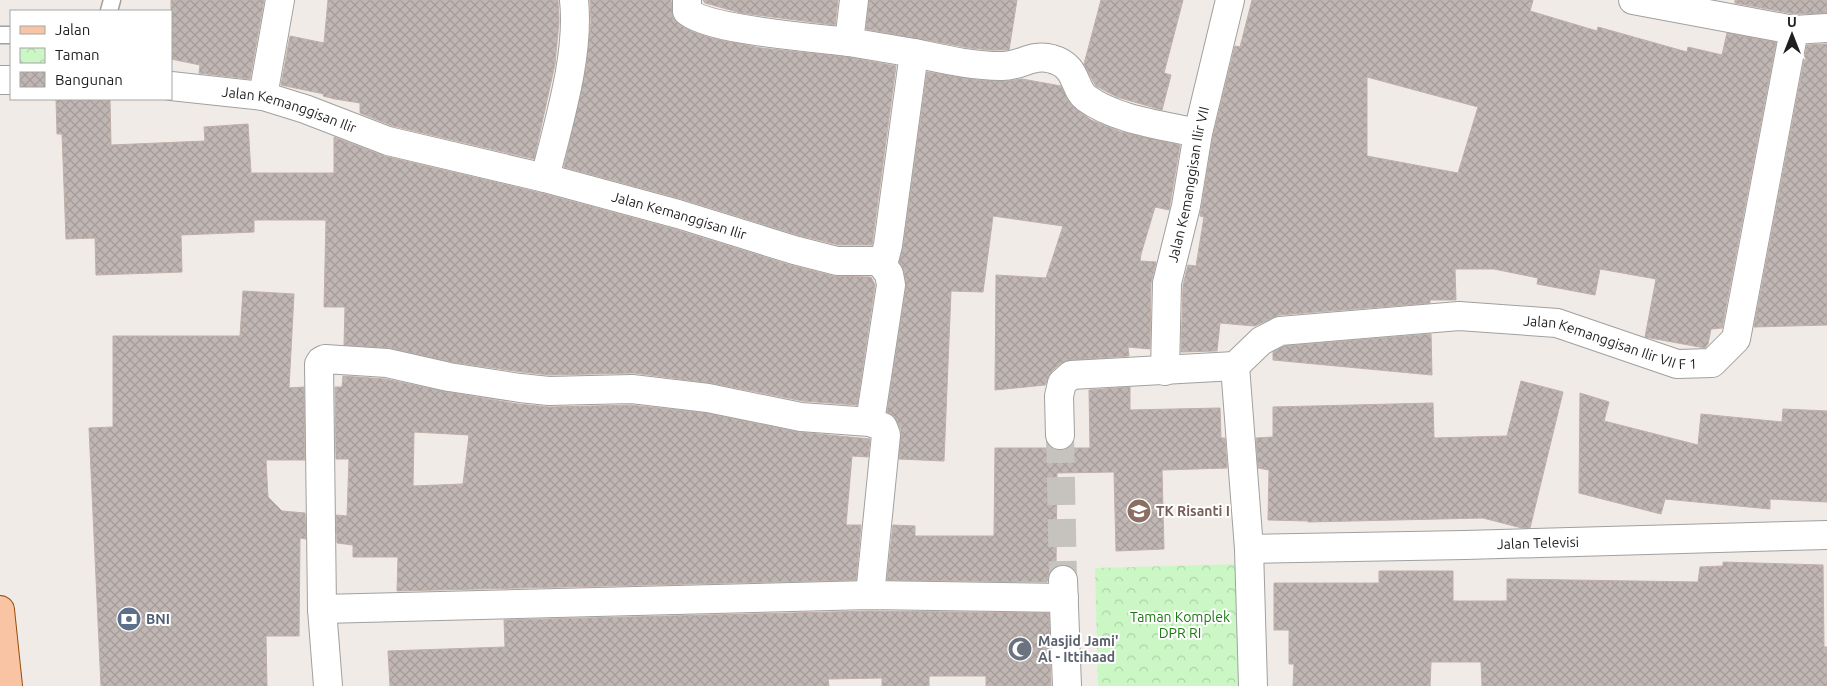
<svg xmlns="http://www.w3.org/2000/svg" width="1827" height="686" font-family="Ubuntu,sans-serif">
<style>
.park{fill:url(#park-crowns)}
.building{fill:url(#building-cross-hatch);stroke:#c1afa9;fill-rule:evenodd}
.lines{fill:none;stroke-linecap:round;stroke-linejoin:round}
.street-tunnel{stroke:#c6c2be;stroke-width:28;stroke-dasharray:28 14;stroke-linecap:butt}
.lane-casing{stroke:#a0a0a0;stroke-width:19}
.street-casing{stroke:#a0a0a0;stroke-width:30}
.primary-casing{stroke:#944b07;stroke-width:30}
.lane{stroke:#fff;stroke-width:16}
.street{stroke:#fff;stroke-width:28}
.primary{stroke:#f8c4a3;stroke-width:28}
.labels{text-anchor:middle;stroke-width:4;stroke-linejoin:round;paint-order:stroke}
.street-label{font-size:14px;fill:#1f1f1f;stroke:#fff}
.education-label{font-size:14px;font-weight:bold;fill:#785e54;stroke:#fff;text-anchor:start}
.park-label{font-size:14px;fill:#1b7a11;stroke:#fff}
.service-label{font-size:14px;font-weight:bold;fill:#4e5e75;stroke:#fff;text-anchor:start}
.worship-label{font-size:14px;font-weight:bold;fill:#5b616d;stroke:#fff;text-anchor:start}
</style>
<defs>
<pattern id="park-crowns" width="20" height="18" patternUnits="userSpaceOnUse" patternTransform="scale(1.25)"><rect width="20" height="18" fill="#cbf7c5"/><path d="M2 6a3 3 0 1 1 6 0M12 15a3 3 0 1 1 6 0" fill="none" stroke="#aed3a9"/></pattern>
<pattern id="building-cross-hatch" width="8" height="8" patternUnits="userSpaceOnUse" patternTransform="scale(1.25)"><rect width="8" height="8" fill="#c0b6b3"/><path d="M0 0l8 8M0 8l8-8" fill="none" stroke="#a59c9a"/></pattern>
</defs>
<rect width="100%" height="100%" fill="#f0ebe6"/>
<!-- park -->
<polygon class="park" points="1239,564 1243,686 1098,686 1095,568"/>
<!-- building -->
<g class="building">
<polygon points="171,0 264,0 250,79 199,73 200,65 171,59"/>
<polygon points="328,0 558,0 559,21 555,64 534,159 393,126 360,113 360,103 335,99 323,96 324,94 281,85 290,36 324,43"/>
<polygon points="590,0 671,0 673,18 679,24 693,32 711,38 761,48 847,57 896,66 872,245 839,245 798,235 682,199 564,167 586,68 591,22"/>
<polygon points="703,0 838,0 835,25 741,13 705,3"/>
<polygon points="869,0 1017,0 1009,50 991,50 970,48 866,29"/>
<polygon points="1101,0 1183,0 1164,73 1171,75 1162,110 1117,97 1096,86 1093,81 1084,64"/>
<path d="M 1252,0 L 1533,0 L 1530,11 L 1597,31 L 1598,27 L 1687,52 L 1688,47 L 1722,55 L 1727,33 L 1776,42 L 1722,328 L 1711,329 L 1708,344 L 1705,348 L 1645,337 L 1656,279 L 1600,269 L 1595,295 L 1537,284 L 1538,278 L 1494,269 L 1455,269 L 1456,300 L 1430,300 L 1430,303 L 1279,315 L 1255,326 L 1220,323 L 1217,351 L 1181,352 L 1183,285 L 1188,265 L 1196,266 L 1204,217 L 1200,216 L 1213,136 L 1235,46 L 1240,47 ZM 1367,77 L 1478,107 L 1458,173 L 1367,156 Z"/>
<polygon points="1735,0 1827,0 1827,13 1795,14 1735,3"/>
<polygon points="1827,44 1827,325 1754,327 1807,45"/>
<polygon points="927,72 977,80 1008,81 1022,79 1061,86 1071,105 1091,120 1121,132 1180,145 1169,210 1155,207 1141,254 1140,261 1156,262 1151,283 1150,349 1128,347 1129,356 1070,360 1061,363 1052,371 1045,385 995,390 996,275 1046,278 1063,226 993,216 983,292 951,291 944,461 899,459 901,430 894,416 887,412 906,287 904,271 899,262 903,247"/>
<polygon points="56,99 110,99 111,145 205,141 204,127 248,124 251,173 334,173 334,137 384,156 541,193 674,229 790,265 833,276 871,277 875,285 857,405 803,401 711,383 634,373 550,375 522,372 452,362 390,348 344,345 345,307 324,307 326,220 254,220 254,232 181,235 182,272 96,275 95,238 66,239 62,134 57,134"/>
<polygon points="243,291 294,294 289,388 304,387 305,460 266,460 268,497 282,511 305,513 306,539 300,538 299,636 266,636 267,686 101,686 89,428 113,427 113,336 240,336"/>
<polygon points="1431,334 1432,375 1273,360 1273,352 1284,346"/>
<path d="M 343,376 L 385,379 L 447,392 L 518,404 L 549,407 L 631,405 L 706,413 L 798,432 L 870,439 L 868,457 L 852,456 L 846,525 L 861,525 L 856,580 L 397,591 L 398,557 L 353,557 L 353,545 L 337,543 L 336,515 L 347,516 L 349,459 L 336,459 L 335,387 L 342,387 ZM 414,432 L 469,435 L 463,484 L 413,486 Z"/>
<polygon points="1521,381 1563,392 1530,528 1522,528 1483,518 1308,522 1308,521 1268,520 1269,470 1258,468 1256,438 1273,437 1273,407 1433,403 1434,438 1507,436"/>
<polygon points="1130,387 1130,410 1220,408 1221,438 1225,438 1227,468 1162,470 1164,549 1116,551 1114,472 1057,473 1056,566 1049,572 1047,582 887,580 893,525 915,526 915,536 994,536 995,448 1051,448 1060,451 1069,448 1090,448 1089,390"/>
<polygon points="1580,393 1609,402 1604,421 1698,445 1701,414 1782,422 1783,409 1827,411 1827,502 1770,499 1770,509 1665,499 1661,514 1579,493"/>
<polygon points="1723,562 1823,565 1824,647 1827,647 1827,686 1482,686 1481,662 1431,662 1430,686 1293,686 1294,664 1289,664 1289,630 1274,630 1274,583 1379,583 1379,571 1453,571 1453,601 1507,601 1507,579 1698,582 1700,567 1723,566"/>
<polygon points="870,611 1049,613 1051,686 986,686 986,676 929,676 929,686 882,686 882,678 828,679 829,686 390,686 388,651 505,647 504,620"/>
</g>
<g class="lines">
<!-- street-tunnel -->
<polyline class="street-tunnel" points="1060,435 1063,580"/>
<defs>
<g id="lane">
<polyline points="109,11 112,0"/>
<polyline points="0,35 11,35"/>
</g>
<g id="street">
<path d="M 687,0 L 687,11 C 706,30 817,38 849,42"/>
<polyline points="1633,0 1794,30 1827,28"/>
<path d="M 914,53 C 943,59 971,66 1001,66 C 1020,67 1032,53 1052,59 C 1078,66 1073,88 1086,98 C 1116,120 1162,125 1198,133"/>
<polyline points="0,80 11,80"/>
<path id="s1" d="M 171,86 L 263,96 L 305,109 L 388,141 L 545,178 L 678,214 L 794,250 L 837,261 L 879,261 L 885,257 L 888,245 L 914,53 L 849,42 L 854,0"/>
<polyline points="263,96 280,0"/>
<path d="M 545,178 C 558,124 580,55 574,0"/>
<path id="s2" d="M 1235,366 L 1261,341 L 1280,331 L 1459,316 L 1557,323 L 1677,364 L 1712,363 L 1736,339 L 1794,30"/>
<polyline points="1235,366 1249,549 1253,686"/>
<path id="s3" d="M 1165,371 L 1167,283 L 1186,206 L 1198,133 L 1230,0"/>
<polyline points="870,422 891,285 889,274 879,261"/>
<polyline points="1060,435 1059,396 1062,383 1071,375 1235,366"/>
<path id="s4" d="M 1249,549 L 1465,545 L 1827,535"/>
<polyline points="1063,580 1067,686"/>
<polyline points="322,609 870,595 1064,598"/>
<polyline points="328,686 322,609 319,364 321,361 325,359 387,363 449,377 520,388 549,391 632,389 708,398 801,417 870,422 883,427 886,435 870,595"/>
</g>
<polyline id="primary" points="0,610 8,686"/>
</defs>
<!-- lane casing -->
<use href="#lane" class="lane-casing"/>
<!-- street casing -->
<use href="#street" class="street-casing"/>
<!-- primary casing -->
<use href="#primary" class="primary-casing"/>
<!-- lane -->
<use href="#lane" class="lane"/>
<!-- street -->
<use href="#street" class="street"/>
<!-- primary -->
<use href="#primary" class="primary"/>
</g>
<!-- icons -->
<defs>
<symbol id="school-disc" viewBox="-11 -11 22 22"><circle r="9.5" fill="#8d6e63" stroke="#fff"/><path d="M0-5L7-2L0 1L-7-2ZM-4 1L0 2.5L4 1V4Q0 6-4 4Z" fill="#fff"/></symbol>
<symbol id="bank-disc" viewBox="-11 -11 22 22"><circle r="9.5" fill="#5c6f8a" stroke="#fff"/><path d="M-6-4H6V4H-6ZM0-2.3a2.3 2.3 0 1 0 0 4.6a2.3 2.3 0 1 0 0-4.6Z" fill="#fff"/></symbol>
<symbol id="mosque-disc" viewBox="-11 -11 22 22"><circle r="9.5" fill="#6b7280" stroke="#fff"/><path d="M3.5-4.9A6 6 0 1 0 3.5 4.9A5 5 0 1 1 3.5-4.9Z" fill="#fff"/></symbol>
</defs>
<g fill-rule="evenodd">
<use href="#school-disc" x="1125" y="497" width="28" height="28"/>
<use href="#bank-disc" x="115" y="605" width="28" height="28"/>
<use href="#mosque-disc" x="1006" y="635" width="28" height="28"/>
</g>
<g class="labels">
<!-- street labels -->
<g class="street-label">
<text dy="5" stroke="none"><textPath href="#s1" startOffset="121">Jalan Kemanggisan Ilir</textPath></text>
<text dy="5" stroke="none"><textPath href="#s3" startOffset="189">Jalan Kemanggisan Ilir VII</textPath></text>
<text dy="5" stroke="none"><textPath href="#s1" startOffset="526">Jalan Kemanggisan Ilir</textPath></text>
<text dy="5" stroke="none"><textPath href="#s2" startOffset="392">Jalan Kemanggisan Ilir VII F 1</textPath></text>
<text dy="5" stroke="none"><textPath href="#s4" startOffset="289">Jalan Televisi</textPath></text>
</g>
<!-- education labels -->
<g class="education-label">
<text x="1156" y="516">TK Risanti I</text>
</g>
<!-- park labels -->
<g class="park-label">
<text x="1180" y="622">Taman Komplek<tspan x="1180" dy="16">DPR RI</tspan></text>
</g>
<!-- service labels -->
<g class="service-label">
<text x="146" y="624">BNI</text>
</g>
<!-- worship labels -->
<g class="worship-label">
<text x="1038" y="646">Masjid Jami'<tspan x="1038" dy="16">Al - Ittihaad</tspan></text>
</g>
</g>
<!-- legend -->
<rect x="10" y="10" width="162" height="90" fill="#ffffff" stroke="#a5a5a5"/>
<rect x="20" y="26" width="25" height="8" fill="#f8c4a3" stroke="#a5a5a5"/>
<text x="55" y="35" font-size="15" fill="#1f1f1f">Jalan</text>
<rect x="20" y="48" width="25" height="15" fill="url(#park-crowns)" stroke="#a5a5a5"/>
<text x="55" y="60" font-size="15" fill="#1f1f1f">Taman</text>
<rect x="20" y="72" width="25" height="15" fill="url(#building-cross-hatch)" stroke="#a5a5a5"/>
<text x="55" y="85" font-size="15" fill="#1f1f1f">Bangunan</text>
<!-- north arrow -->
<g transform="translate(1792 35)" stroke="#ffffff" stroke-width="4" paint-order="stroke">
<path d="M0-4L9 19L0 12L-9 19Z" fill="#1f1f1f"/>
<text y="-8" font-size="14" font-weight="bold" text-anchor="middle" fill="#1f1f1f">U</text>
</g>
</svg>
